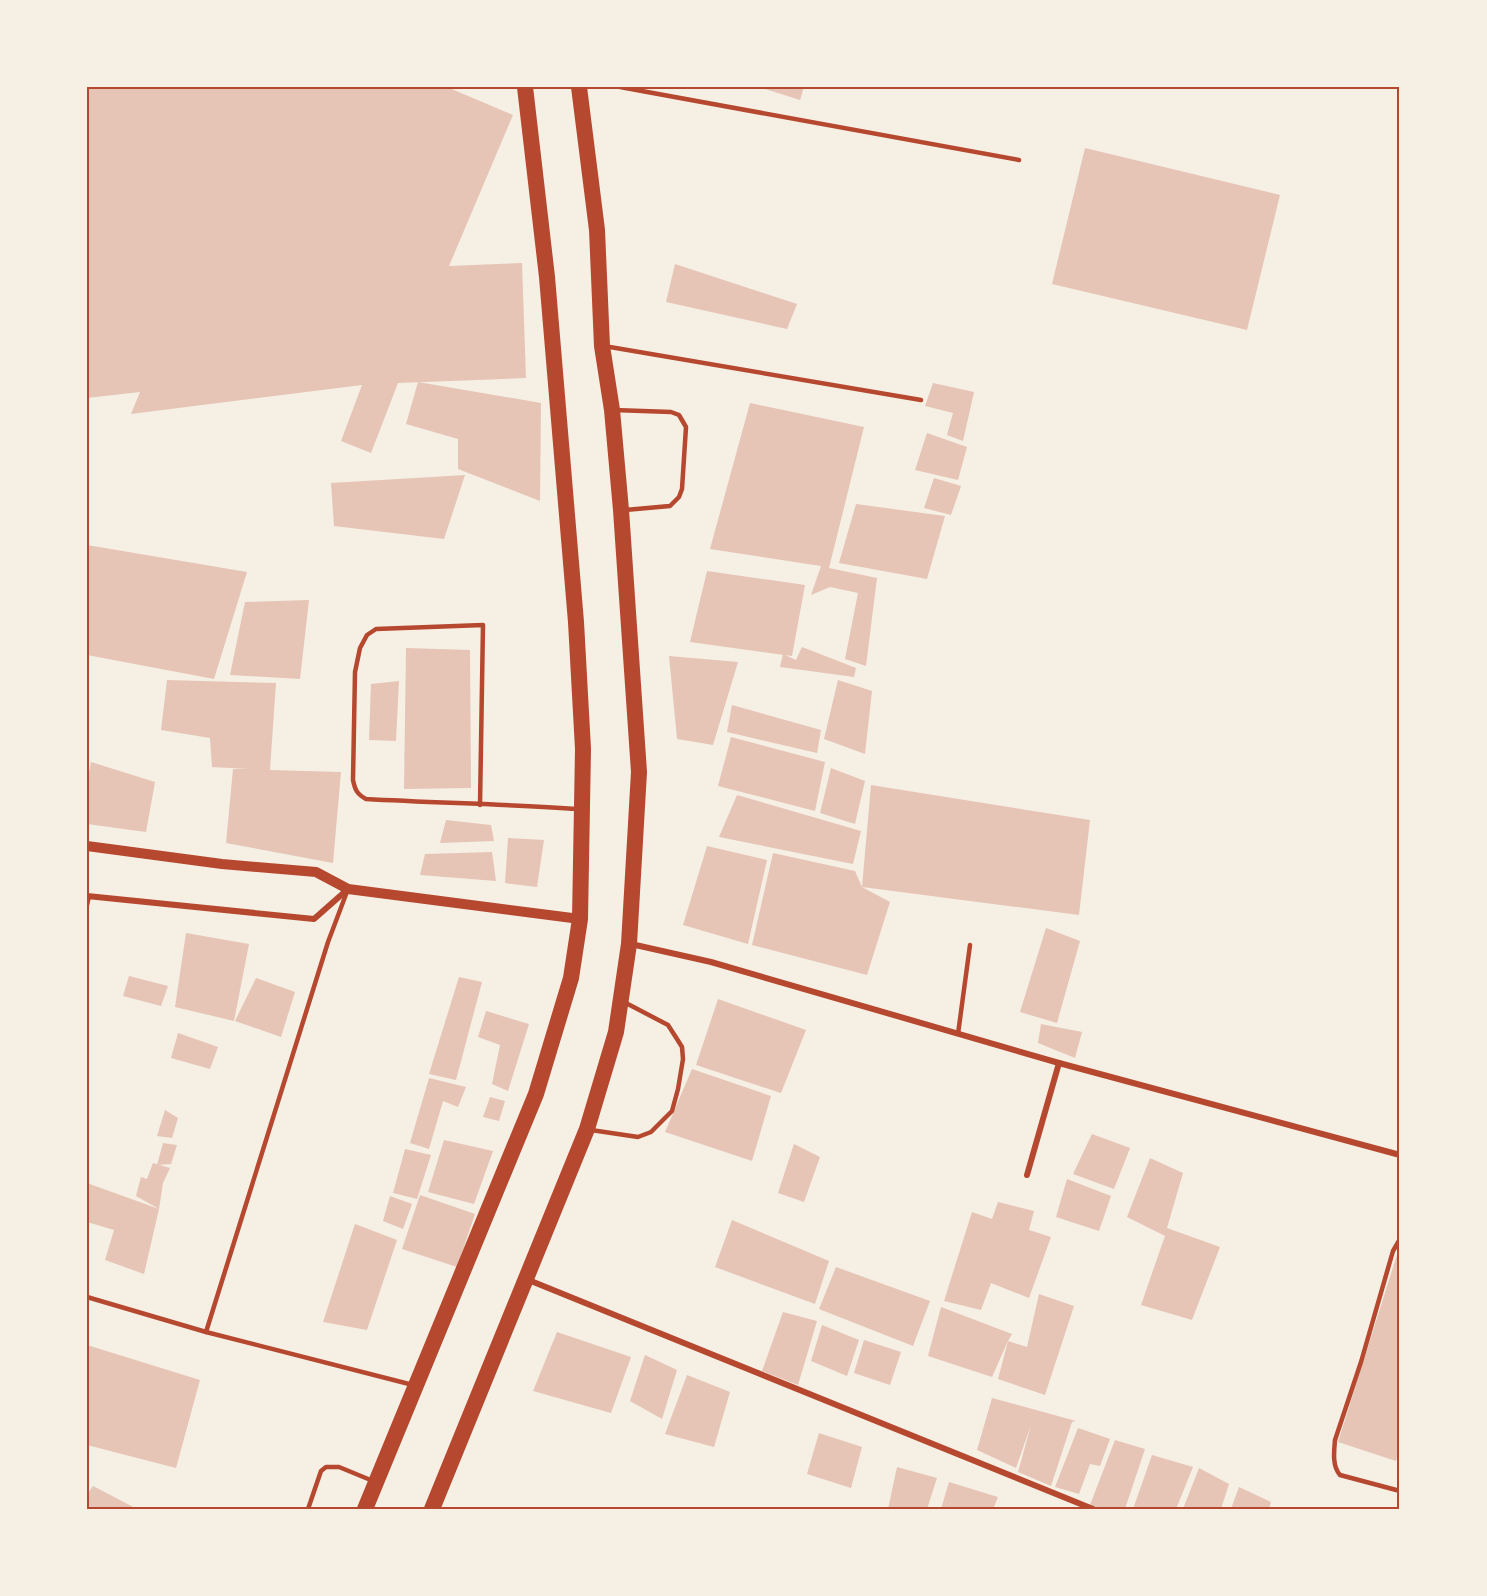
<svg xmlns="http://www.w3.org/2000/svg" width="1487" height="1596" font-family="'Open Sans',sans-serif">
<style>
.building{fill:#e6c5b7}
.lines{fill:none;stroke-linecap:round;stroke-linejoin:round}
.service{stroke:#b5482f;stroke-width:4.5}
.minor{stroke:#b5482f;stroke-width:6}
.tertiary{stroke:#b5482f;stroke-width:10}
.trunk{stroke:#b5482f;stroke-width:16}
.neatline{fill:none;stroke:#b5482f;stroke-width:2}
</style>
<rect width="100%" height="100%" fill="#f6efe4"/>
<!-- building -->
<g class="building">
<polygon points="87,87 447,87 513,115 449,266 522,263 526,378 398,383 371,453 341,441 362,385 131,414 140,392 87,398"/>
<polygon points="759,87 804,87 800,100"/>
<polygon points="1085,148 1280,195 1247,330 1052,284"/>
<polygon points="675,264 797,304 787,329 666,302"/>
<polygon points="418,382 541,403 540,501 458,469 458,439 406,424"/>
<polygon points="933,383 974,392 963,441 947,435 953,413 925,406"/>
<polygon points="750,403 864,427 829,568 877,578 866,666 845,659 858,593 830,587 811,595 821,566 710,549"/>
<polygon points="927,433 967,447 958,480 915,470"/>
<polygon points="465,475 444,539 334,526 331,483"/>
<polygon points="934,478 961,486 951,515 924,508"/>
<polygon points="856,504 945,516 927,579 839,563"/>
<polygon points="87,545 247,572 214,679 87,655"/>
<polygon points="707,571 805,585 792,656 690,642"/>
<polygon points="309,600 300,679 230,675 245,602"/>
<polygon points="802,647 856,668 854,677 780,667 783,654 796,660"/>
<polygon points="406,648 470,650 471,788 404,789"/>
<polygon points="669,656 738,662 713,745 677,739"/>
<polygon points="167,680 276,683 270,770 341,772 333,863 226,843 233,769 248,769 212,767 210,738 161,730"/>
<polygon points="838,680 872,691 865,754 824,739"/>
<polygon points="399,681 396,741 369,740 371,684"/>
<polygon points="732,705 821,730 817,753 727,732"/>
<polygon points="731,737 825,762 815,811 718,786"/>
<polygon points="91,762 155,782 146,832 87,824 87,783"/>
<polygon points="831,768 865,781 855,824 820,813"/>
<polygon points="871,785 1090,820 1079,915 862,887"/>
<polygon points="737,795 861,831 853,864 719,837"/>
<polygon points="446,820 491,825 494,841 440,843"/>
<polygon points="508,838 544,840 537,887 505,883"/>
<polygon points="707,846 767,860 748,944 683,925"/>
<polygon points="492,852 496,881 420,875 425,854"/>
<polygon points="773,853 855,871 862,887 890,902 867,975 752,945"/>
<polygon points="1046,928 1080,941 1057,1023 1020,1012"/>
<polygon points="186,933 249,944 234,1021 175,1007"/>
<polygon points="129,976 168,986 161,1006 123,996"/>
<polygon points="459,977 482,982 456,1080 429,1074"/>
<polygon points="256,978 295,992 281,1037 235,1021"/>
<polygon points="718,999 806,1030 781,1093 696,1065"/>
<polygon points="486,1011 529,1024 508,1091 492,1084 500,1045 478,1037"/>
<polygon points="1041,1024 1082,1032 1075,1058 1038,1043"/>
<polygon points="178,1033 218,1047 210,1069 171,1058"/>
<polygon points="692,1069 771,1096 752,1161 665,1132"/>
<polygon points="429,1078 466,1087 458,1107 443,1101 429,1149 410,1143"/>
<polygon points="490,1097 505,1101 499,1121 483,1117"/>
<polygon points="165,1110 178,1118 172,1138 157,1136"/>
<polygon points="1092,1134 1130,1148 1114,1189 1073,1174"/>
<polygon points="444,1140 493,1151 474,1204 428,1192"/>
<polygon points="163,1143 177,1145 171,1164 157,1165"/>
<polygon points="794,1144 820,1157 804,1202 778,1193"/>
<polygon points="405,1149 431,1155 417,1199 393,1193"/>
<polygon points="1150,1158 1183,1173 1167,1228 1220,1247 1192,1320 1141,1305 1165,1236 1127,1217"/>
<polygon points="153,1163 170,1168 163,1183 159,1209 144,1274 105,1260 114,1230 87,1222 87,1183 159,1209 136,1196 141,1177 147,1179"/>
<polygon points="1067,1179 1111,1196 1099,1231 1056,1217"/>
<polygon points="420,1195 475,1214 457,1267 402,1249"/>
<polygon points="390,1196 412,1204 403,1229 383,1221"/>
<polygon points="998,1202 1034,1211 1029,1230 1051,1237 1029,1298 991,1283 981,1310 944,1301 972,1212 992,1219"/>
<polygon points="732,1220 829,1261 815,1304 715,1267"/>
<polygon points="355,1224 397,1240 367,1330 323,1322"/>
<polygon points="1400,1245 1400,1448 1396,1461 1338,1442"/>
<polygon points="836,1267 930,1301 913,1346 819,1309"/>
<polygon points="1039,1294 1074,1306 1045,1395 998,1379 1008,1341 992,1377 928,1356 941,1307 1012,1334 1008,1341 1027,1347"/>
<polygon points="783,1312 817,1321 798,1385 762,1371"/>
<polygon points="822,1325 859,1340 847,1376 811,1361"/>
<polygon points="557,1332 631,1357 611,1413 533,1391"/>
<polygon points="864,1340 901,1352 890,1385 854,1373"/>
<polygon points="87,1345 200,1380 176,1468 87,1445"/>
<polygon points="645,1355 677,1370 662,1419 630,1401"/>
<polygon points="687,1375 730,1392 714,1447 665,1434"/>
<polygon points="992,1398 1076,1421 1072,1422 1051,1486 1018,1472 1031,1425 1016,1468 977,1450"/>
<polygon points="1078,1428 1110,1439 1100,1466 1090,1464 1079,1494 1055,1487"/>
<polygon points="819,1433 862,1447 851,1488 807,1474"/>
<polygon points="1115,1440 1145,1449 1125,1509 1100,1509 1090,1505"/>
<polygon points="1152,1455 1193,1467 1176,1509 1133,1509"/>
<polygon points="897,1467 937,1478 927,1509 888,1509"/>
<polygon points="1199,1468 1229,1484 1221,1509 1183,1509"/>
<polygon points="949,1482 998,1497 993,1509 941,1509"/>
<polygon points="93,1486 137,1509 87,1509 87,1495"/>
<polygon points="1239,1487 1271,1502 1269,1509 1231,1509"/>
</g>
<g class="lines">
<!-- service -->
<g class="service">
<polyline points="620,87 1019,160"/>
<polyline points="604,346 921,400"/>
<polyline points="614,410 671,412 679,415 686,427 682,489 679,497 670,506 625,510"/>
<path d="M 480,805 L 483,625 L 376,629 L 367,635 L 360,648 L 355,672 L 353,780 C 355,790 357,794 366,799 C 437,803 508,804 579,809"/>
<polyline points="87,905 89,896"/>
<polyline points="958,1034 970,945"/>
<polyline points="591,1130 638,1137 651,1132 672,1111 678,1089 683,1059 682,1047 677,1039 668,1025 624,1002"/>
<path d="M 1400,1239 L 1393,1251 L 1361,1362 L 1335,1440 C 1334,1451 1332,1466 1340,1475 L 1400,1491"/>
<polyline points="87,1297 206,1332 413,1385"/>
<polyline points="206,1332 328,942 348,889"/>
<polyline points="308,1509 321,1471 326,1467 339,1467 373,1481"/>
</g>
<!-- minor -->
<g class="minor">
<polyline points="87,896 314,919 348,889"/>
<polyline points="631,944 711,962 1059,1063 1400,1155"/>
<polyline points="1027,1175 1059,1063"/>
<polyline points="526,1279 1093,1509"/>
</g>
<!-- tertiary -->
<polyline class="tertiary" points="87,846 222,864 316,872 348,889 580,919"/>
<!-- trunk -->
<g class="trunk">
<polyline points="365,1509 536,1094 571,978 580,919 583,749 576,622 547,277 525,87"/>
<polyline points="432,1509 587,1129 616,1032 629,944 639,772 621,510 612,410 602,346 597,230 579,87"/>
</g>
</g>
<!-- border -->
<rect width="1487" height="1596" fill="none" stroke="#f6efe4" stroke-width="177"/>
<rect x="88" y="88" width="1310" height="1420" class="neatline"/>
</svg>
